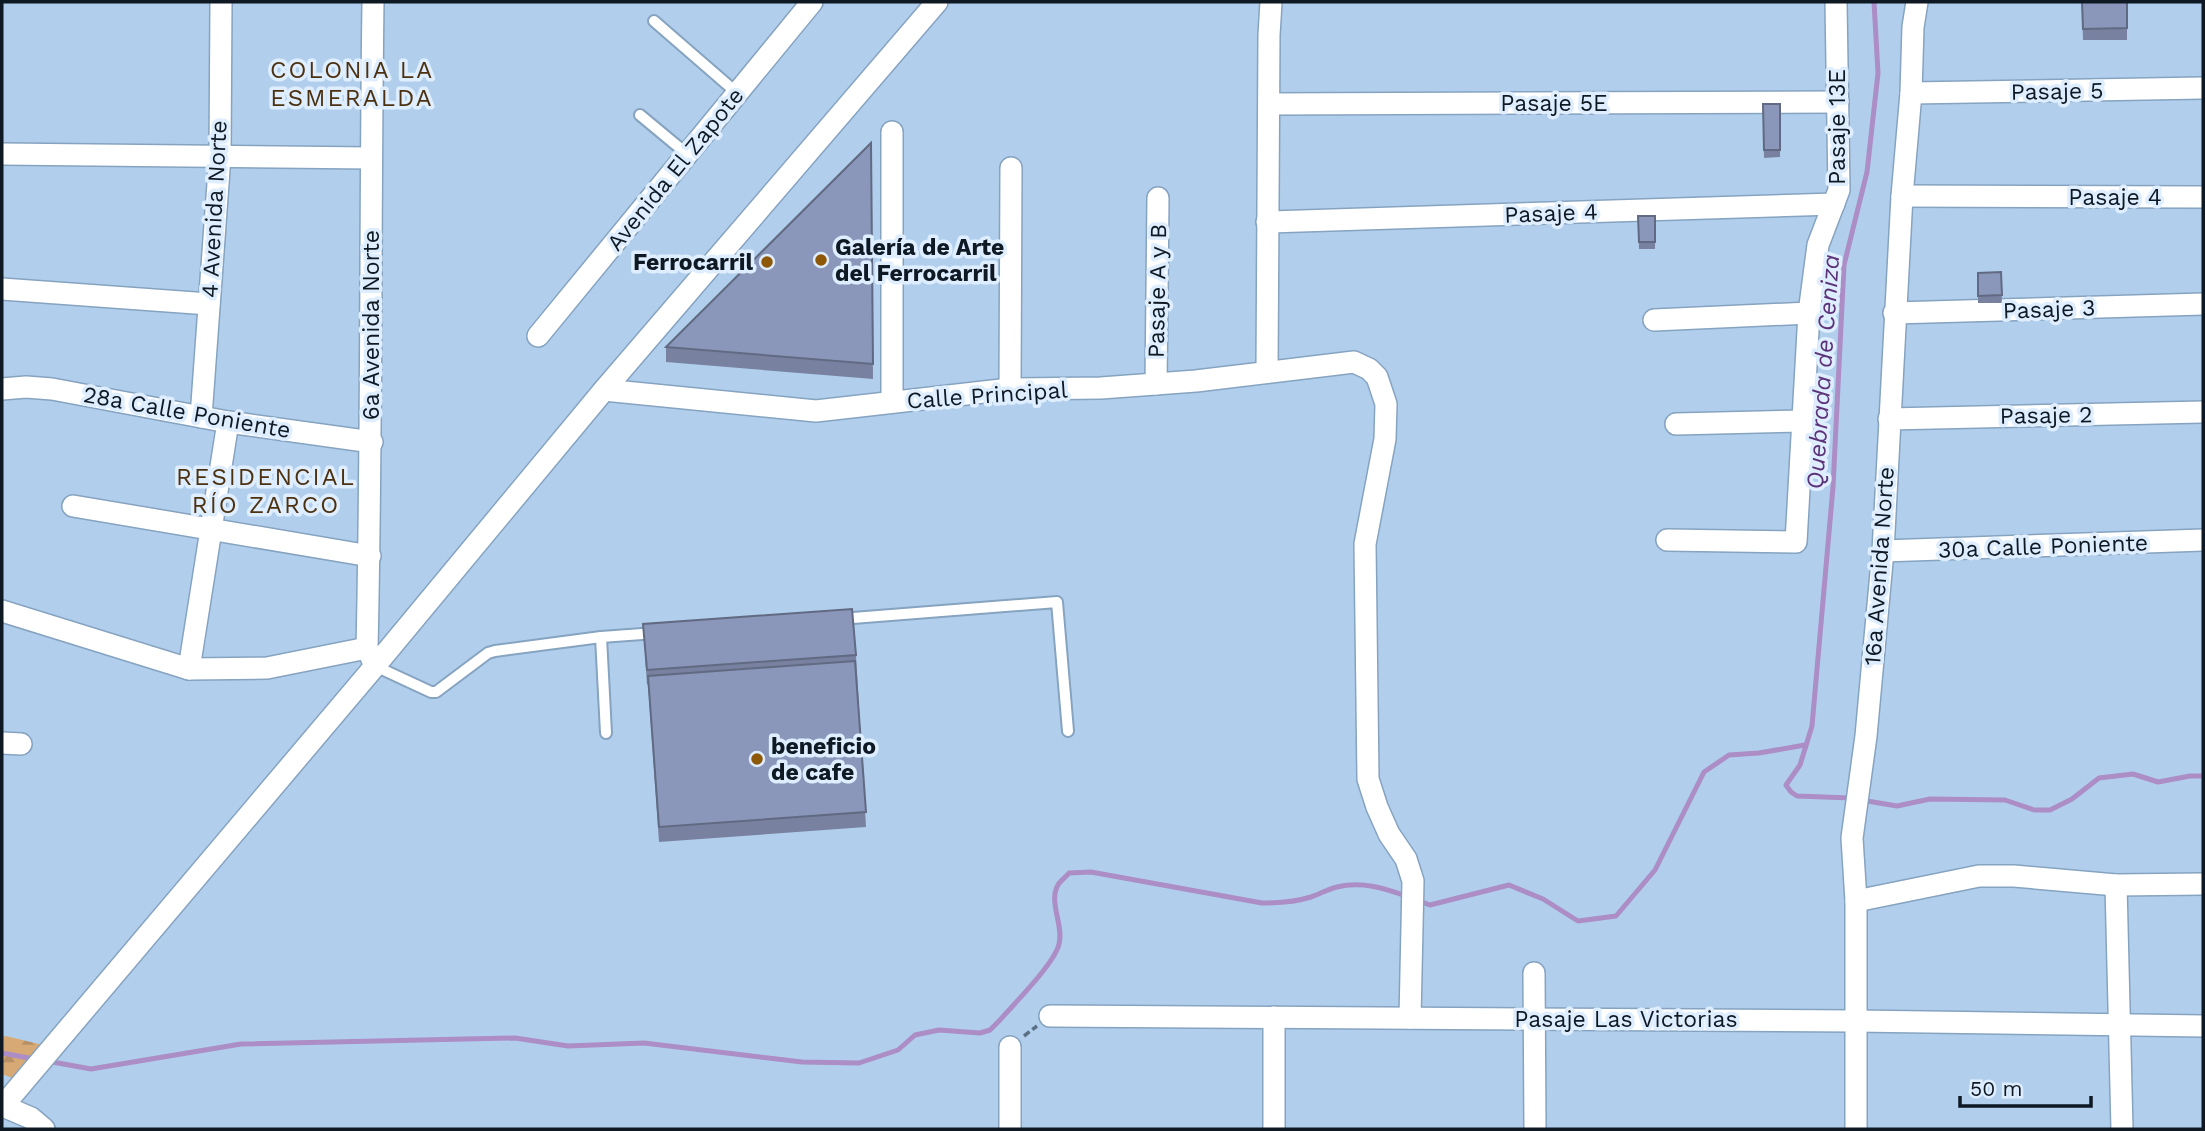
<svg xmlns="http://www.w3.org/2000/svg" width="2205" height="1131" font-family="'Work Sans',sans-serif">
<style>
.forest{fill:url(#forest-firs)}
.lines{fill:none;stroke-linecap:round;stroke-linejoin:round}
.stream{stroke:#ac8dc6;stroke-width:5}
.lane-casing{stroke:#86a3c0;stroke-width:14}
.street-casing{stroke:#86a3c0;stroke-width:24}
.path{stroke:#5c7085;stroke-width:3.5;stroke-dasharray:7 3.5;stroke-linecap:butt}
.lane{stroke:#fff;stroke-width:10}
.street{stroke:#fff;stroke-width:21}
.wall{fill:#7882a0}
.building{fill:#8b97ba;stroke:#616a82;stroke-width:2}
.poi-dot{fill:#8d5909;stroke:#dfeefe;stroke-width:2.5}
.labels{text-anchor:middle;stroke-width:7;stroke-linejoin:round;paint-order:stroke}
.street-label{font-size:23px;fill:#0e1924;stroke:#dfeefe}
.poi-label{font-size:23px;font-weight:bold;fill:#0e1924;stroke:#dfeefe;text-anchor:start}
.neighbourhood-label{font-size:24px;letter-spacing:2px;fill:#4c3111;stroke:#dfeefe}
.water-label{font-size:24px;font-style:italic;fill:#5c3379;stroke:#dfeefe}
</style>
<defs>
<pattern id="forest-firs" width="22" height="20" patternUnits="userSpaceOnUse" patternTransform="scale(1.75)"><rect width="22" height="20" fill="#d7a975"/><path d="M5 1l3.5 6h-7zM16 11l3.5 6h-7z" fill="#b79165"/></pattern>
</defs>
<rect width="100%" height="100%" fill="#b1cfed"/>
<!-- forest -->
<polygon class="forest" points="6,1036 43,1045 17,1080 2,1074 2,1037"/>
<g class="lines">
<!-- stream -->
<g class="stream">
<polyline points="1851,798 1797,796 1791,792 1786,785 1800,765 1812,726 1833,487 1844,265 1867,172 1878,73 1874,2"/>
<polyline points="1861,800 1897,806 1930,799 2005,800 2034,810 2050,810 2072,799 2099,778 2133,774 2158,782 2190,776 2203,776"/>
<polyline points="1419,901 1430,905 1509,885 1543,899 1578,921 1616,916 1655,870 1704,772 1729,755 1759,753 1805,745"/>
<polyline points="2,1053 34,1059"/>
<path d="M 47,1061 L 91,1069 L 241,1044 L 515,1038 L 568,1046 L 644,1043 L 802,1062 L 859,1063 L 898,1050 L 915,1035 L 939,1030 L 980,1033 L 990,1030 L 999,1021 C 1013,1005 1055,963 1059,944 C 1064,925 1048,902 1058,885 C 1060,881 1066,877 1069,873 L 1091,872 L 1262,903 C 1279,903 1295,902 1311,897 C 1320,894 1328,889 1337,887 C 1361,881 1384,888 1406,896"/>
</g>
<defs>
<g id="lane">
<polyline points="654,21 737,93"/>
<polyline points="640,115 687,154"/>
<polyline points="840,619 1057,602 1068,731"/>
<polyline points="601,637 606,733"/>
<polyline points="375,666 431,692 436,692 488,653 495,651 601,637 656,633"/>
</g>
<g id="street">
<path d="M 373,2 C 370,217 372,432 367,648 L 375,666"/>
<polyline points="1911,93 2203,88"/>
<polyline points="1269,104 1838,102"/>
<polyline points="892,132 892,402"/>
<polyline points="2,154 371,158"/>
<polyline points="1902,196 2203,197"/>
<polyline points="1267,222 1834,204"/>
<polyline points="2,289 209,304"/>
<polyline points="1894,313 2203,304"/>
<polyline points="1654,320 1809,313"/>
<polyline points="538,336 812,2"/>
<polyline points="1267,372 1269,35 1271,2"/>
<polyline points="1156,384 1158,198"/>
<polyline points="2,389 26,387 52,389 228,422 372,442"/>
<polyline points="1010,389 1011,168"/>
<polyline points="604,390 816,411 1010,389 1101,388 1196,381 1354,362 1369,369 1377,377 1386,404 1385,439 1365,544 1368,779 1377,807 1389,834 1406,859 1413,881 1410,1018"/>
<polyline points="201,417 220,156 221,2"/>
<polyline points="1889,419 2203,412"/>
<polyline points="1676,424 1803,421"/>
<polyline points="73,506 370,556"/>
<polyline points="1667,540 1796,542 1809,313 1818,245 1839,190 1836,2"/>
<polyline points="1883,551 2203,540"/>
<polyline points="2,611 189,669 267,668 367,648"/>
<polyline points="189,669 228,422"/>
<polyline points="2,743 21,744"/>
<polyline points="2116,885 2122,1129"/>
<polyline points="1856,901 1979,876 2014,876 2116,885 2203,884"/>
<polyline points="1534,973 1535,1129"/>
<polyline points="1050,1016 1855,1021 2203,1026"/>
<polyline points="44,1129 31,1118 3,1106 375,666 604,390 937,2"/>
<polyline points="1010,1129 1010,1047"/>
<polyline points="1274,1129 1274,1017"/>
<polyline points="1856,1129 1856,901 1852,838 1866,736 1883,551 1902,196 1911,93 1913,27 1917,2"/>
</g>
</defs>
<!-- lane casing -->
<use href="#lane" class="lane-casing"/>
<!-- street casing -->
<use href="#street" class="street-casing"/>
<!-- path -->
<polyline class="path" points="1024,1036 1037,1026"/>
<!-- lane -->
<use href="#lane" class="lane"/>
<!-- street -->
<use href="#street" class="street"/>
</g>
<!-- wall -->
<g class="wall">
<polygon points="2082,2 2127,2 2127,40 2083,40"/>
<polygon points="1763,104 1780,104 1780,157 1764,158"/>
<polygon points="871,143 873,379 666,362 666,347"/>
<polygon points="1638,216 1655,216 1655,249 1639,249"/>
<polygon points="2001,272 2002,303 1978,303 1978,273"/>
<polygon points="643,624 856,655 866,827 659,842 648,684 647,685"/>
</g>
<!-- building -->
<g class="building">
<polygon points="2082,2 2127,2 2127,28 2083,29"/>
<polygon points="1763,104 1780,104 1780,150 1764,150"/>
<polygon points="871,143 873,364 666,347"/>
<polygon points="1638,216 1655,216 1655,242 1639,242"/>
<polygon points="2001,272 2002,295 1978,296 1978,273"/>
<polygon points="852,609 856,655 647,670 643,624"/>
<polygon points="855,661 866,812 659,827 648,676"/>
</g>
<!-- markers -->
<g class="poi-dot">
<circle cx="821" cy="260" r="7"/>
<circle cx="767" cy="262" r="7"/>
<circle cx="757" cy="759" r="7"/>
</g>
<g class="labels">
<!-- street labels -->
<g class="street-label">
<text transform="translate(2057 91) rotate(-1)" y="8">Pasaje 5</text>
<text x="1554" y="111">Pasaje 5E</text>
<text transform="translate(1837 127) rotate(-90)" y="8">Pasaje 13E</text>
<text transform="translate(675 169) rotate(-51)" y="8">Avenida El Zapote</text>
<text x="2115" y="205">Pasaje 4</text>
<text transform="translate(214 209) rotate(-87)" y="8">4 Avenida Norte</text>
<text transform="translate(1551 213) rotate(-2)" y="8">Pasaje 4</text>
<text transform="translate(1157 291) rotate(-89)" y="8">Pasaje A y B</text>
<text transform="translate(2049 309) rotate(-2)" y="8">Pasaje 3</text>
<text transform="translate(371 325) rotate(-90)" y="8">6a Avenida Norte</text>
<text transform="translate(987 395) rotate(-4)" y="8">Calle Principal</text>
<text transform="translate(187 412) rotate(10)" y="8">28a Calle Poniente</text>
<text transform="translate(2046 415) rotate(-1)" y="8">Pasaje 2</text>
<text transform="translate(2043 546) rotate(-2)" y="8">30a Calle Poniente</text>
<text transform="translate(1879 566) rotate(-86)" y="8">16a Avenida Norte</text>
<text x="1626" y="1027">Pasaje Las Victorias</text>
</g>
<!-- poi labels -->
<g class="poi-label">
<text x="835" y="255">Galería de Arte<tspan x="835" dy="26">del Ferrocarril</tspan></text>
<text x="753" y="270" text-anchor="end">Ferrocarril</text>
<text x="771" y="754">beneficio<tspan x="771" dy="26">de cafe</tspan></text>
</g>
<!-- neighbourhood labels -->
<g class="neighbourhood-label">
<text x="352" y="78">COLONIA LA<tspan x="352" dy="28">ESMERALDA</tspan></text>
<text x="266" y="485">RESIDENCIAL<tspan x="266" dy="28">RÍO ZARCO</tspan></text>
</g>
<!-- water labels -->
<g class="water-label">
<text transform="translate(1823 372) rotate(-86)" y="8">Quebrada de Ceniza</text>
</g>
</g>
<!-- border -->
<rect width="2205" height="1131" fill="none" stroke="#0e1924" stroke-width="7"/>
<!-- scale -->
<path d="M1960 1096v10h131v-10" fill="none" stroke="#0e1924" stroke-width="3.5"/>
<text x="1970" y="1096" font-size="21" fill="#0e1924" stroke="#dfeefe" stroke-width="5" paint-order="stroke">50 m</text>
</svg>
